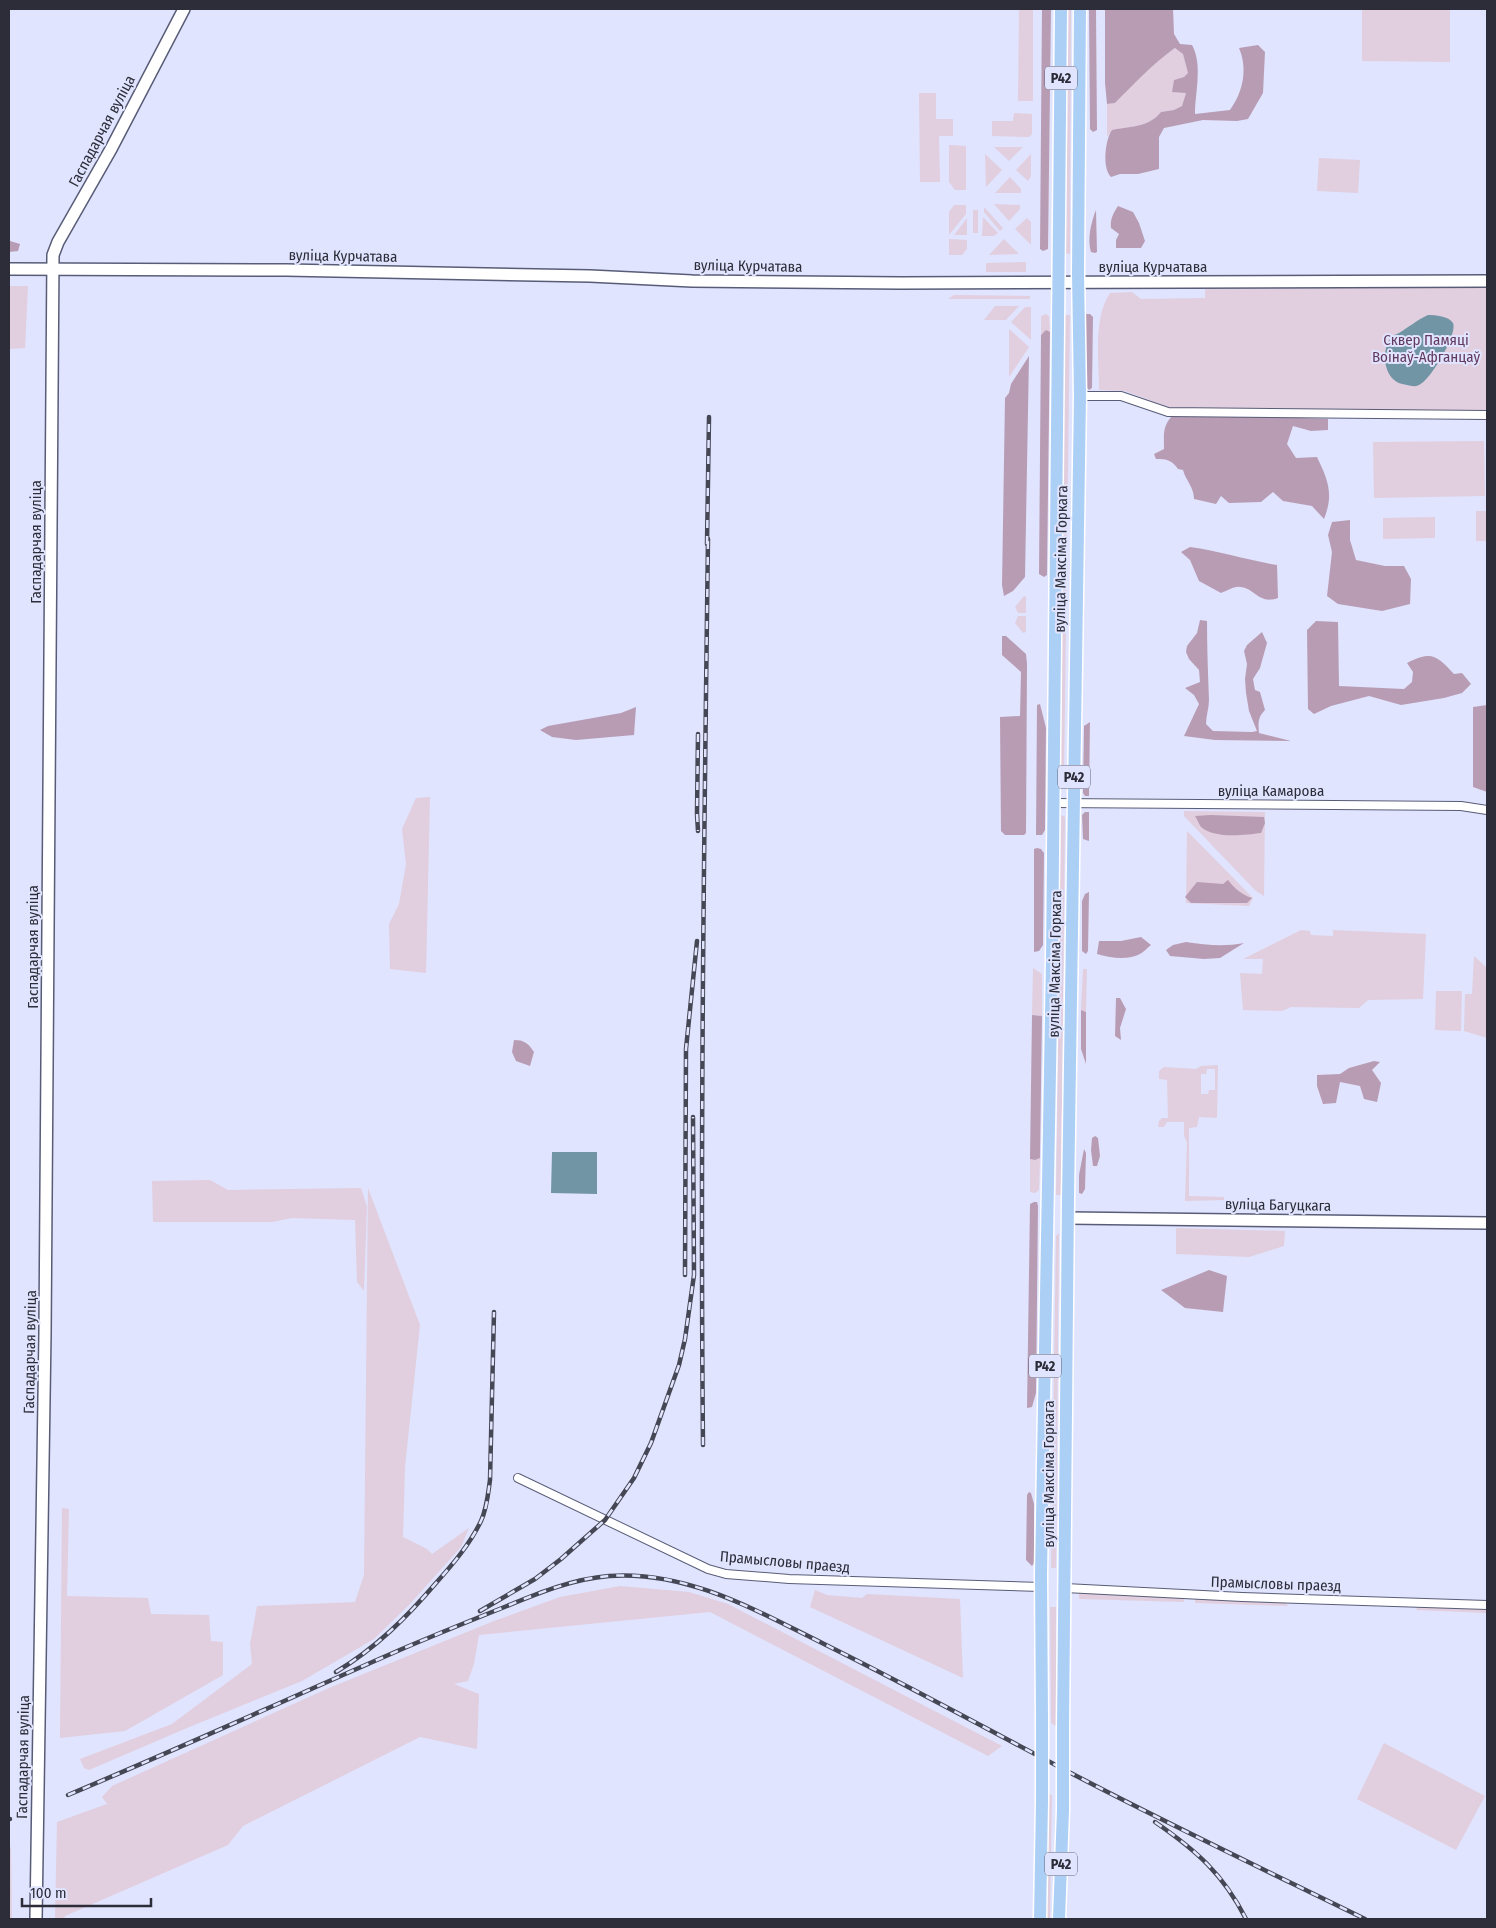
<svg xmlns="http://www.w3.org/2000/svg" width="1496" height="1928" font-family="'Fira Sans Condensed',sans-serif">
<style>
.green{fill:#e1cede;fill-rule:evenodd}
.forest{fill:#b89cb4}
.water{fill:#7195a4}
.lines{fill:none;stroke-linecap:round;stroke-linejoin:round}
.street-casing{stroke:#585c77;stroke-width:10}
.secondary-casing{stroke:#585c77;stroke-width:14}
.primary-casing{stroke:#fff;stroke-width:15}
.street{stroke:#fff;stroke-width:8}
.secondary{stroke:#fff;stroke-width:11}
.primary{stroke:#accff6;stroke-width:12}
.rail-casing{stroke:#464755;stroke-width:4.5}
.rail{stroke:#e0e4fe;stroke-width:2.5;stroke-dasharray:8;stroke-linecap:butt}
.primary-bridge-casing{stroke:#fff;stroke-width:15;stroke-linecap:butt}
.primary-bridge{stroke:#accff6;stroke-width:12}
.labels{text-anchor:middle;stroke-width:4;stroke-linejoin:round;paint-order:stroke}
.shield{fill:#e0e4fe;stroke:#626474;stroke-width:1}
.shield-label{font-size:14px;font-weight:bold;fill:#2c2d39}
.street-label{font-size:15px;fill:#2c2d39;stroke:#e0e4fe}
.park-label{font-size:15px;fill:#623a5d;stroke:#e0e4fe}
</style>
<rect width="100%" height="100%" fill="#e0e4fe"/>
<!-- green -->
<g class="green">
<polygon points="1019,9 1033,9 1033,101 1018,101"/>
<polygon points="1066,9 1071,9 1070,254 1064,253"/>
<polygon points="1362,9 1450,9 1450,62 1362,61"/>
<path d="M 1176,48 L 1183,54 L 1188,73 L 1184,77 L 1174,80 L 1186,93 L 1182,106 L 1174,110 L 1161,112 C 1148,128 1130,126 1112,130 L 1107,137 L 1107,104 L 1115,103 L 1142,75 L 1162,57 Z"/>
<polygon points="919,93 936,93 936,119 953,119 953,136 939,136 940,182 920,182"/>
<polygon points="1014,113 1032,114 1032,134 1029,137 992,136 992,121 1013,121"/>
<polygon points="949,145 966,146 966,190 955,190 949,182"/>
<polygon points="994,147 1023,147 1009,161"/>
<polygon points="985,154 1002,170 986,187"/>
<polygon points="1031,154 1031,176 1028,181 1016,170"/>
<polygon points="1319,158 1360,160 1358,193 1317,191"/>
<polygon points="1010,177 1021,189 1021,193 995,193"/>
<polygon points="994,204 1020,205 1020,209 1009,221"/>
<polygon points="954,205 966,205 966,214 949,235 949,212"/>
<polygon points="984,207 1003,228 1000,231 984,212"/>
<rect x="973" y="210" width="5" height="23"/>
<polygon points="983,217 998,233 994,236 982,236"/>
<polygon points="967,218 967,235 954,235"/>
<polygon points="1027,218 1031,222 1031,245 1015,229"/>
<polygon points="949,239 967,240 967,249 962,255 949,255"/>
<polygon points="1004,239 1019,254 989,255"/>
<polygon points="1026,262 1026,272 986,272 986,263"/>
<polygon points="9,286 28,286 25,348 9,349"/>
<path d="M 1487,287 L 1487,412 L 1173,409 L 1125,391 L 1099,390 C 1099,360 1093,318 1110,293 L 1132,292 L 1141,299 L 1205,298 L 1205,289 Z"/>
<polygon points="954,295 1030,296 1030,299 948,299"/>
<polygon points="995,306 1019,306 1006,320 984,320"/>
<polygon points="1025,307 1031,307 1031,340 1011,322"/>
<polygon points="1046,314 1049,316 1050,332 1046,331 1041,335 1041,316"/>
<polygon points="1063,315 1070,315 1064,778 1059,778"/>
<polygon points="1009,329 1029,347 1009,377"/>
<polygon points="1484,441 1485,496 1374,498 1373,442"/>
<rect x="1476" y="511" width="11" height="30"/>
<polygon points="1435,517 1435,538 1383,539 1383,518"/>
<polygon points="1024,596 1026,597 1026,613 1018,613 1015,607"/>
<polygon points="1018,616 1026,616 1026,632 1023,633 1015,623"/>
<polygon points="430,797 426,973 390,969 389,924 399,904 406,864 402,829 416,798"/>
<polygon points="1184,811 1265,812 1264,896 1256,891 1184,816"/>
<polygon points="1061,815 1065,817 1061,1195 1056,1195"/>
<polygon points="1187,831 1253,898 1249,906 1186,903"/>
<polygon points="1301,930 1310,931 1311,935 1333,936 1333,930 1426,934 1423,999 1368,1000 1359,1008 1291,1007 1282,1011 1243,1010 1240,973 1262,974 1263,959 1243,959"/>
<polygon points="1474,956 1487,968 1487,1038 1464,1031 1465,994 1472,994"/>
<polygon points="1033,968 1042,974 1042,1016 1032,1015"/>
<polygon points="1083,969 1087,969 1086,1012 1081,1010"/>
<polygon points="1436,991 1462,991 1461,1031 1435,1030"/>
<path d="M 1218,1065 L 1217,1118 L 1199,1117 L 1197,1127 L 1189,1128 L 1189,1196 L 1224,1197 L 1224,1200 L 1185,1201 L 1187,1142 L 1184,1136 L 1184,1122 L 1167,1122 L 1164,1127 L 1158,1127 L 1159,1121 L 1162,1118 L 1168,1118 L 1167,1080 L 1159,1079 L 1159,1071 L 1164,1067 L 1196,1069 L 1201,1066 ZM 1207,1069 L 1215,1069 L 1215,1090 L 1209,1090 L 1208,1094 L 1201,1094 L 1201,1074 L 1206,1074 Z"/>
<polygon points="1040,1158 1039,1190 1035,1193 1030,1192 1030,1159 1035,1160"/>
<polygon points="210,1180 228,1190 361,1188 367,1207 364,1291 357,1282 355,1220 292,1218 272,1222 153,1222 152,1181"/>
<polygon points="368,1188 420,1325 405,1467 403,1537 427,1549 432,1554 469,1528 461,1547 410,1604 374,1639 302,1681 187,1728 89,1770 84,1768 80,1759 172,1724 252,1664 250,1644 257,1606 355,1602 364,1575"/>
<polygon points="1176,1228 1285,1231 1284,1246 1249,1257 1176,1254"/>
<polygon points="1059,1233 1056,1568 1051,1568 1056,1236"/>
<polygon points="62,1508 69,1509 67,1596 148,1598 151,1614 209,1615 211,1641 223,1642 223,1675 125,1731 60,1738"/>
<polygon points="620,1586 689,1592 728,1604 1002,1746 988,1756 710,1612 479,1635 474,1664 468,1681 454,1684 479,1694 477,1749 420,1737 243,1826 228,1845 65,1916 64,1919 55,1919 57,1822 107,1804 102,1797 112,1786 329,1688 494,1621 560,1597"/>
<polygon points="815,1590 827,1595 862,1598 867,1594 960,1599 963,1678 810,1607"/>
<polygon points="1079,1593 1184,1597 1184,1602 1079,1599"/>
<polygon points="1195,1598 1284,1601 1288,1606 1195,1603"/>
<polygon points="1418,1606 1487,1609 1487,1613 1416,1610"/>
<polygon points="1050,1607 1056,1607 1056,1726 1051,1723"/>
<polygon points="1384,1743 1485,1796 1456,1850 1357,1799"/>
<polygon points="1048,1794 1052,1795 1050,1919 1045,1919"/>
<polygon points="9,1845 11,1848 12,1919 9,1919"/>
</g>
<!-- forest -->
<g class="forest">
<polygon points="1042,9 1051,9 1048,249 1043,251 1040,249"/>
<polygon points="1089,9 1096,9 1097,130 1093,132 1090,129"/>
<path d="M 1105,9 L 1173,9 L 1174,34 L 1180,44 L 1192,45 C 1203,65 1195,93 1195,114 L 1230,110 C 1243,92 1248,69 1239,48 L 1258,45 L 1265,52 L 1263,93 L 1248,119 L 1237,121 L 1203,120 L 1164,128 L 1159,137 L 1159,169 L 1138,174 L 1120,174 L 1111,177 C 1102,168 1105,140 1112,130 C 1130,126 1148,128 1161,112 L 1174,110 L 1182,106 L 1186,93 L 1172,92 L 1174,80 L 1184,77 L 1188,73 L 1183,54 L 1175,48 C 1152,64 1134,84 1115,103 L 1107,104 L 1105,83 Z"/>
<path d="M 1118,206 L 1133,212 L 1139,223 L 1145,241 L 1141,248 L 1116,248 L 1116,240 L 1119,234 L 1111,228 C 1110,219 1113,214 1118,206 Z"/>
<path d="M 1096,210 L 1097,252 L 1095,253 L 1091,252 C 1087,240 1091,222 1096,210 Z"/>
<polygon points="9,224 10,241 20,244 18,251 9,252"/>
<polygon points="1086,314 1090,314 1093,317 1092,388 1089,390 1085,386"/>
<polygon points="1046,330 1050,332 1047,575 1044,577 1039,574 1041,335"/>
<polygon points="1029,356 1025,577 1013,591 1004,596 1002,585 1005,398 1009,393 1011,384"/>
<path d="M 1174,414 L 1328,419 L 1328,430 L 1311,431 L 1293,426 L 1287,444 L 1296,458 L 1317,457 C 1328,480 1334,494 1324,519 L 1312,506 L 1283,501 L 1273,492 L 1261,502 L 1229,503 L 1221,496 L 1216,504 L 1194,499 C 1194,487 1186,481 1183,470 L 1178,469 C 1172,460 1167,459 1156,459 L 1154,454 L 1164,449 C 1164,433 1162,426 1174,414 Z"/>
<polygon points="1350,520 1350,540 1356,560 1385,566 1404,566 1411,579 1410,604 1382,611 1338,604 1327,596 1332,552 1328,535 1332,522"/>
<path d="M 1190,547 C 1219,551 1247,560 1277,565 L 1278,598 C 1259,605 1255,588 1240,587 C 1234,586 1227,591 1221,593 L 1199,581 L 1190,560 L 1181,552 Z"/>
<path d="M 1200,620 L 1207,621 C 1207,648 1208,674 1209,700 C 1209,708 1206,716 1206,724 L 1213,731 L 1252,732 L 1257,731 L 1249,711 L 1246,693 L 1245,679 L 1247,664 L 1244,651 L 1247,645 L 1262,632 L 1267,643 L 1260,668 L 1253,679 L 1255,690 L 1260,692 L 1265,710 C 1258,717 1258,723 1259,733 L 1291,741 L 1215,740 L 1184,736 L 1199,704 L 1194,695 L 1185,688 L 1200,682 L 1199,670 L 1189,659 L 1186,652 L 1187,646 L 1197,633 Z"/>
<path d="M 1316,621 L 1338,622 L 1339,686 L 1404,689 L 1412,682 L 1413,672 L 1407,663 C 1432,650 1437,656 1454,674 L 1462,673 L 1471,684 L 1462,693 L 1444,698 L 1401,705 L 1369,696 L 1331,706 L 1314,714 L 1308,709 L 1307,630 Z"/>
<polygon points="1002,636 1006,636 1026,654 1027,664 1026,833 1024,835 1005,835 1001,831 1000,717 1020,716 1021,672 1002,655"/>
<polygon points="1040,704 1046,728 1045,830 1042,835 1036,835 1037,705"/>
<polygon points="1487,705 1487,792 1473,787 1473,707"/>
<polygon points="636,707 634,735 576,740 552,737 540,730 548,726 621,713"/>
<polygon points="1090,722 1089,796 1085,796 1083,793 1084,726"/>
<polygon points="1085,812 1089,812 1089,841 1083,839 1082,815"/>
<path d="M 1211,815 L 1264,817 L 1265,823 L 1261,833 C 1244,835 1215,839 1201,827 C 1199,824 1197,819 1195,816 Z"/>
<polygon points="1037,848 1041,849 1044,853 1043,945 1039,951 1034,952 1034,849"/>
<path d="M 1228,880 C 1234,888 1242,895 1252,898 L 1247,903 L 1191,903 L 1185,897 L 1197,882 L 1223,884 Z"/>
<polygon points="1089,892 1088,951 1086,954 1082,951 1082,901 1085,894"/>
<path d="M 1141,937 L 1151,945 C 1147,948 1143,953 1138,955 C 1127,960 1109,958 1097,954 L 1099,941 L 1121,941 Z"/>
<path d="M 1186,942 C 1206,945 1224,947 1244,943 L 1220,958 L 1204,959 L 1170,956 L 1166,950 L 1173,945 Z"/>
<polygon points="1116,998 1120,998 1126,1009 1120,1028 1121,1040 1115,1036"/>
<polygon points="1081,1010 1086,1012 1086,1064 1081,1049"/>
<polygon points="1032,1015 1042,1016 1040,1158 1035,1160 1030,1159"/>
<path d="M 514,1040 C 524,1040 528,1043 534,1052 L 530,1066 L 516,1061 L 512,1052 Z"/>
<polygon points="1374,1061 1380,1062 1372,1070 1381,1083 1377,1102 1364,1099 1360,1086 1340,1082 1336,1103 1323,1104 1317,1086 1317,1075 1340,1074 1349,1068"/>
<polygon points="1095,1136 1098,1138 1100,1156 1097,1166 1093,1166 1091,1150 1092,1138"/>
<polygon points="1084,1149 1086,1153 1085,1189 1082,1194 1079,1193 1079,1175"/>
<polygon points="1034,1202 1037,1202 1038,1206 1036,1393 1032,1407 1027,1408 1030,1204"/>
<polygon points="1209,1270 1227,1276 1223,1312 1185,1308 1161,1290"/>
<polygon points="1029,1492 1031,1493 1034,1504 1034,1563 1032,1566 1026,1560 1027,1495"/>
</g>
<!-- water -->
<g class="water">
<path d="M 1428,315 C 1435,315 1449,316 1453,323 C 1458,334 1430,381 1419,385 C 1415,387 1411,386 1407,385 C 1402,384 1397,383 1393,379 C 1383,369 1382,347 1392,337 C 1396,333 1394,336 1399,333 C 1409,327 1417,320 1428,315 Z"/>
<polygon points="552,1152 597,1152 597,1194 551,1193"/>
</g>
<g class="lines">
<defs>
<g id="street">
<polyline points="1080,396 1121,396 1168,412 1487,415"/>
<polyline points="1054,803 1461,806 1487,810"/>
<polyline points="518,1478 708,1569 726,1574 789,1579 1041,1587"/>
<polyline points="1065,1588 1242,1597 1487,1605"/>
</g>
<g id="secondary">
<polyline points="9,269 286,270 590,276 692,281 901,283 1487,281"/>
<polyline points="1068,1218 1487,1223"/>
<polyline points="36,1919 45,1333 53,255 58,242 111,149 184,9"/>
</g>
<g id="primary">
<polyline points="1042,1719 1041,1575 1052,959 1061,9"/>
<polyline points="1063,1729 1068,1199 1080,396 1078,273 1080,9"/>
<polyline points="1040,1919 1042,1801"/>
<polyline points="1059,1919 1063,1810"/>
</g>
</defs>
<!-- street casing -->
<use href="#street" class="street-casing"/>
<!-- secondary casing -->
<use href="#secondary" class="secondary-casing"/>
<!-- primary casing -->
<use href="#primary" class="primary-casing"/>
<!-- street -->
<use href="#street" class="street"/>
<!-- secondary -->
<use href="#secondary" class="secondary"/>
<!-- primary -->
<use href="#primary" class="primary"/>
<defs>
<g id="rail">
<polyline points="707,544 709,417"/>
<polyline points="698,734 697,814 698,831"/>
<polyline points="685,1275 686,1049 697,941"/>
<path d="M 703,1445 C 700,1143 704,841 708,539"/>
<polyline points="480,1611 535,1579 561,1559 605,1520 634,1478 651,1443 679,1365 685,1339 694,1275 693,1117"/>
<path d="M 336,1672 C 376,1648 407,1617 436,1583 C 453,1564 470,1544 481,1521 C 487,1508 488,1494 490,1480 L 494,1312"/>
<path d="M 68,1795 C 180,1748 290,1698 402,1649 C 437,1634 472,1620 507,1606 C 541,1592 573,1579 609,1576 C 687,1570 757,1611 824,1644 C 905,1684 985,1728 1065,1770 C 1164,1822 1265,1870 1365,1919"/>
<polyline points="9,1819 10,1819"/>
<path d="M 1155,1822 C 1197,1851 1223,1874 1246,1919"/>
</g>
</defs>
<!-- rail casing -->
<use href="#rail" class="rail-casing"/>
<!-- rail -->
<use href="#rail" class="rail"/>
<defs>
<g id="primary-bridge">
<polyline points="1042,1801 1042,1719"/>
<polyline points="1063,1810 1063,1729"/>
</g>
</defs>
<!-- primary-bridge casing -->
<use href="#primary-bridge" class="primary-bridge-casing"/>
<!-- primary-bridge -->
<use href="#primary-bridge" class="primary-bridge"/>
</g>
<g class="labels">
<!-- shield labels -->
<g class="shield">
<rect x="1045" y="66.5" width="32" height="23" rx="4"/>
<rect x="1058" y="765.5" width="32" height="23" rx="4"/>
<rect x="1029" y="1354.5" width="32" height="23" rx="4"/>
<rect x="1045" y="1852.5" width="32" height="23" rx="4"/>
</g>
<g class="shield-label">
<text x="1061" y="83">Р42</text>
<text x="1074" y="782">Р42</text>
<text x="1045" y="1371">Р42</text>
<text x="1061" y="1869">Р42</text>
</g>
<!-- street labels -->
<g class="street-label">
<text transform="translate(102 131) rotate(-62)" y="5">Гаспадарчая вуліца</text>
<text transform="translate(343 256) rotate(1)" y="5">вуліца Курчатава</text>
<text transform="translate(748 266) rotate(1)" y="5">вуліца Курчатава</text>
<text x="1153" y="272">вуліца Курчатава</text>
<text transform="translate(36 542) rotate(-90)" y="5">Гаспадарчая вуліца</text>
<text transform="translate(1061 559) rotate(-89)" y="5">вуліца Максіма Горкага</text>
<text x="1271" y="796">вуліца Камарова</text>
<text transform="translate(33 947) rotate(-90)" y="5">Гаспадарчая вуліца</text>
<text transform="translate(1055 964) rotate(-89)" y="5">вуліца Максіма Горкага</text>
<text transform="translate(1278 1205) rotate(1)" y="5">вуліца Багуцкага</text>
<text transform="translate(30 1352) rotate(-89)" y="5">Гаспадарчая вуліца</text>
<text transform="translate(1049 1474) rotate(-90)" y="5">вуліца Максіма Горкага</text>
<text transform="translate(785 1562) rotate(5)" y="5">Прамысловы праезд</text>
<text transform="translate(1276 1584) rotate(2)" y="5">Прамысловы праезд</text>
<text transform="translate(23 1757) rotate(-89)" y="5">Гаспадарчая вуліца</text>
</g>
<!-- park labels -->
<g class="park-label">
<text x="1426" y="345">Сквер Памяці<tspan x="1426" dy="17">Воінаў-Афганцаў</tspan></text>
</g>
</g>
<!-- border -->
<rect width="1496" height="1928" fill="none" stroke="#2c2d39" stroke-width="20"/>
<!-- scale -->
<path d="M22 1898v8h129v-8" fill="none" stroke="#2c2d39" stroke-width="2.5"/>
<text x="30" y="1898" font-size="15" fill="#2c2d39" stroke="#e0e4fe" stroke-width="4" paint-order="stroke">100 m</text>
</svg>
